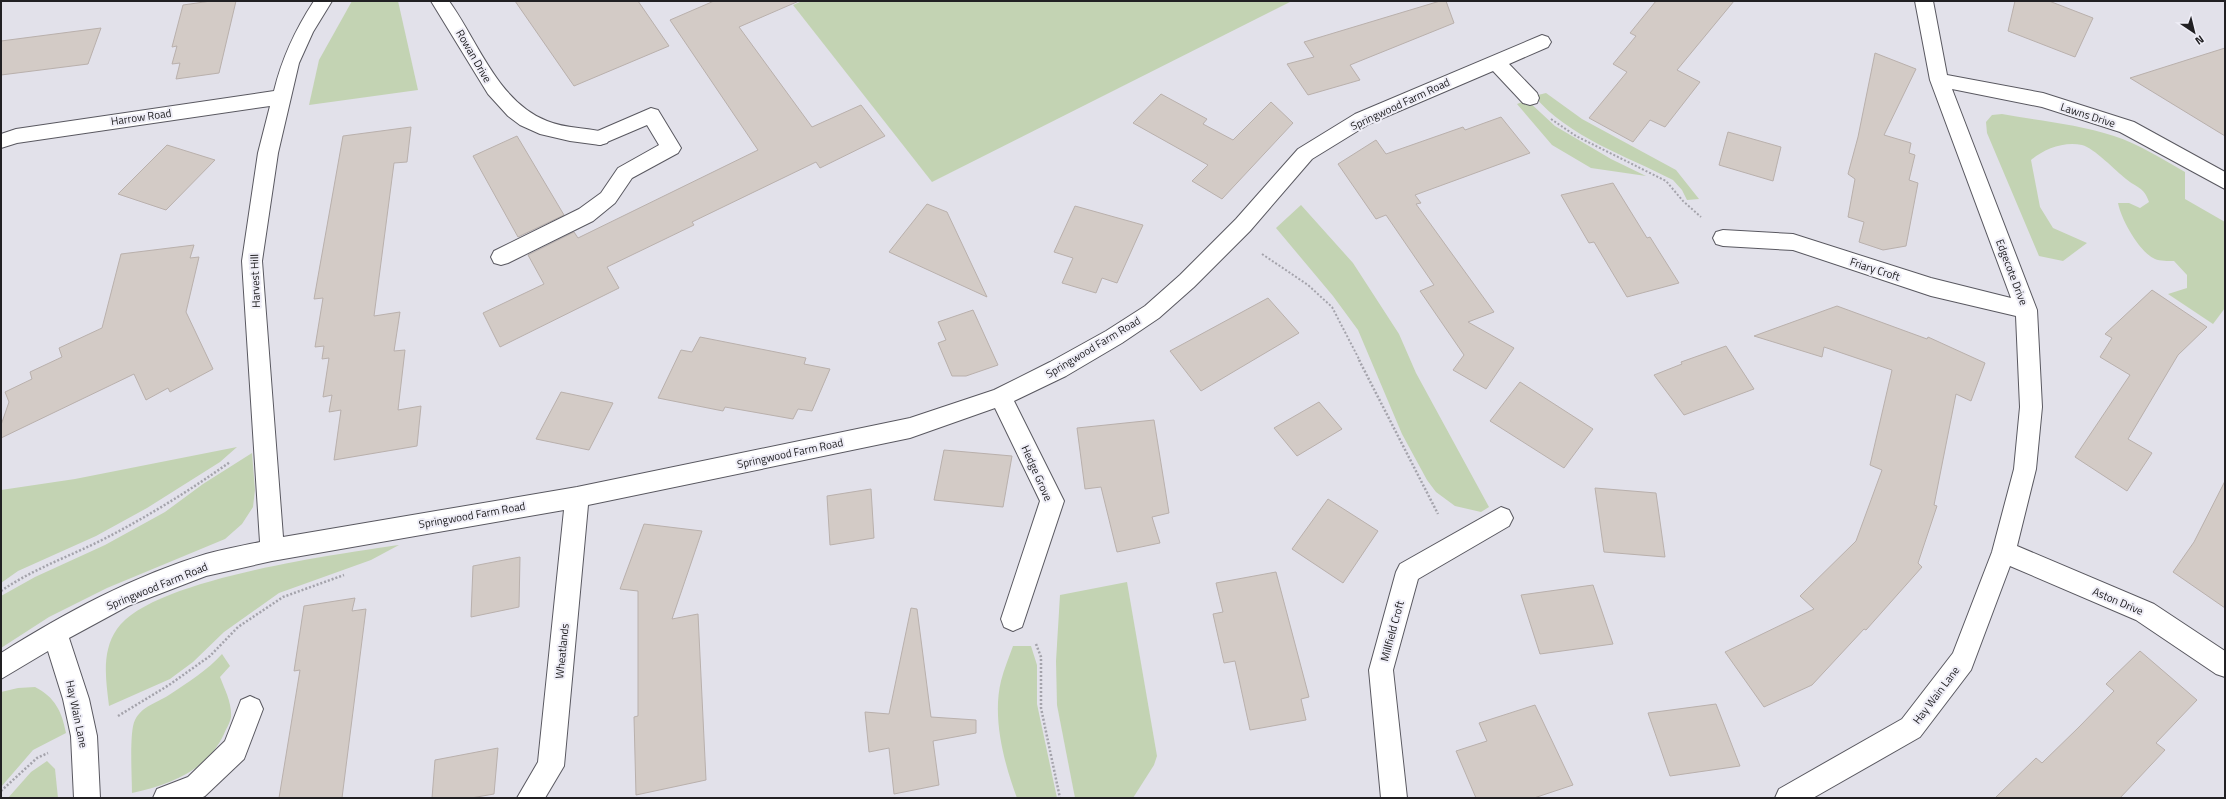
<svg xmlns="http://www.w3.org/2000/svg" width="2226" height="799" font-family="'Titillium Web',sans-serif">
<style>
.green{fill:#c3d3b3}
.building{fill:#d3cbc6;stroke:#b9b0ac}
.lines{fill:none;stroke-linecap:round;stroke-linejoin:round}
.lane-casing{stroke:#595860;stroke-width:2}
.street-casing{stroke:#595860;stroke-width:2}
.path-far1{stroke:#a4a3ab;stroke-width:2;stroke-dasharray:2 2;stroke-linecap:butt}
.path{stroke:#a4a3ab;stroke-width:2.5;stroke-dasharray:2 2;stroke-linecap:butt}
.lane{fill:#fff;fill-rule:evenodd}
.street{fill:#fff;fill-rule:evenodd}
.labels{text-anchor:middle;stroke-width:4;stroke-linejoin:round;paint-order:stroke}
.street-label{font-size:11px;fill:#212023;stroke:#efeef7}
</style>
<rect width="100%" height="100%" fill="#e2e1ea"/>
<!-- green -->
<g class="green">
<polygon points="352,1 398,1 418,90 309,105 319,60"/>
<polygon points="802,1 1292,1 932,182 793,5"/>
<path d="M 1546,93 L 1582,119 L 1676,170 L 1699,199 L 1687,200 L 1682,190 L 1673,180 C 1625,155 1570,138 1534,96 Z"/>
<polygon points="1527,100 1555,126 1611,159 1646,176 1591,168 1552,145 1517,104"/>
<path d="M 2002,114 C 2039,121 2078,124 2114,136 C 2139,144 2162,159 2185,172 L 2185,199 L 2225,222 L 2225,308 L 2213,324 L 2168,294 L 2187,288 L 2187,275 L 2174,261 C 2168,261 2160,261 2155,259 C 2139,252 2121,219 2118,203 L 2129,203 L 2140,208 L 2149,202 C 2144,187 2137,188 2126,179 C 2116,171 2094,148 2082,145 C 2064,141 2044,149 2031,160 L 2040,207 L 2053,228 L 2087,243 L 2063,261 L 2039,256 L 1987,133 L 1986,122 L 1992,115 Z"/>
<polygon points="1301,205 1353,263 1399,334 1416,373 1489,507 1481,512 1455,506 1436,492 1427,480 1402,434 1358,330 1333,296 1276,228"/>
<polygon points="237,447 220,462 147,508 96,536 18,571 1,583 1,490 75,479"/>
<polygon points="252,453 255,490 253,507 242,524 225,539 107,588 49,617 1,648 1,596 35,577 105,545 165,512 203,484"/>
<path d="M 399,545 L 371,560 L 279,593 L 224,632 L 193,662 L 170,679 L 109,706 C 106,680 101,652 117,629 C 151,579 338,554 399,545 Z"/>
<polygon points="1127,582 1157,756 1154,765 1133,798 1075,798 1057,705 1056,661 1060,595"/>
<path d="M 1013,646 L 1031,646 L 1037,665 L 1037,704 L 1057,798 L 1017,798 C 1004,763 992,718 1001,681 C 1004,669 1009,657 1013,646 Z"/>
<path d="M 222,654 L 230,666 L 220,677 C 225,690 232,703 231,717 C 230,723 226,729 224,734 C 207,771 169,785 132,793 C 132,778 129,731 135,720 C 142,706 157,703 169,695 C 187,683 208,670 222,654 Z"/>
<path d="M 35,687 C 55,697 62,712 66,733 L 33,750 L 1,787 L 1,692 L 18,688 Z"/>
<polygon points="47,761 55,769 58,798 8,798 31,772"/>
</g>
<!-- building -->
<g class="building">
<polygon points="211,1 236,1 219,73 176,79 180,63 172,64 177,46 172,47 183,5"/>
<polygon points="515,1 638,1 669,46 574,86"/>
<polygon points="714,1 799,1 739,27 812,127 861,105 885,136 820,168 816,162 692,222 694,225 607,267 619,288 500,347 483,313 544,284 528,255 574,232 578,238 758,150 670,20"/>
<polygon points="1440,1 1446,1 1454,23 1350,65 1360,80 1308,95 1287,64 1314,57 1304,42"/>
<polygon points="1656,1 1734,1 1677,70 1700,82 1665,127 1650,120 1633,142 1589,118 1627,72 1613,64 1636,36 1630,33"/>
<polygon points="2015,1 2049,1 2093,18 2075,57 2008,31"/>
<polygon points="101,28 88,64 1,75 1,41"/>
<polygon points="2225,48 2225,136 2130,78 2190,59"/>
<polygon points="1875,53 1916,69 1884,135 1911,143 1909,153 1915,155 1909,180 1918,183 1906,246 1883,250 1859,242 1864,222 1848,217 1855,179 1848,174 1858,137"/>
<polygon points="1161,94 1207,119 1203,124 1233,140 1271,102 1293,123 1222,199 1192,181 1208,165 1133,123"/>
<polygon points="1501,117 1530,153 1415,195 1421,203 1416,204 1494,312 1468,322 1514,348 1486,389 1453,370 1464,355 1420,291 1434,285 1386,215 1376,219 1338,164 1376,140 1386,154 1463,127 1465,130"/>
<polygon points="411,127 407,162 394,163 374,316 400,312 394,351 405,350 398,410 421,406 417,446 334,460 341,410 329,412 332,395 323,397 329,358 322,359 324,346 315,347 323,298 314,299 343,136"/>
<polygon points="1728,132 1781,147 1773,181 1719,165"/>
<polygon points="517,136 564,215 518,237 473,156"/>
<polygon points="167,145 215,160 166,210 118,194"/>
<polygon points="1613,183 1647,238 1650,237 1679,283 1627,297 1594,242 1589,243 1561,195"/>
<polygon points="927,204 947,212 987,297 889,252"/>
<polygon points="1075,206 1143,225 1117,283 1102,278 1096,293 1062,283 1073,258 1054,252"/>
<polygon points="194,245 190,258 199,257 186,312 213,369 170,392 168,388 146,400 134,374 1,438 1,425 9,402 5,392 32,379 30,372 62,357 59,348 102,328 121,254"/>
<polygon points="2152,290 2207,327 2178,355 2128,439 2152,453 2127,491 2075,457 2130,375 2100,357 2112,338 2105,334"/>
<polygon points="1268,298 1299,333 1201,391 1170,351"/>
<polygon points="1837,306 1927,339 1928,337 1985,363 1971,401 1956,394 1934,505 1937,506 1918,563 1922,567 1866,630 1864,629 1812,685 1764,707 1725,652 1814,609 1800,596 1856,541 1882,470 1870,465 1892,370 1824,347 1822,357 1754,336"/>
<polygon points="973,310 998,365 966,376 952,376 938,343 946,340 938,322"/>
<polygon points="700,337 806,358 804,364 830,369 812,411 798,409 793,419 725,407 723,411 658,398 681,350 692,352"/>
<polygon points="1726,346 1754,389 1684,415 1654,375 1682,364 1681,362"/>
<polygon points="1520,382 1593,429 1564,468 1490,421"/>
<polygon points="561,392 613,403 589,450 536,439"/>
<polygon points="1319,402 1342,429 1297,456 1274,428"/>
<polygon points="1154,420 1169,513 1152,517 1160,543 1117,552 1101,487 1085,489 1077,428"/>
<polygon points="944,450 1012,456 1003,507 934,500"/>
<polygon points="2225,481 2225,608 2173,572 2194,542"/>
<polygon points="1595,488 1656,493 1665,557 1604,552"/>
<polygon points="871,489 874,538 830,545 827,496"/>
<polygon points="1328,499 1378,531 1343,583 1292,549"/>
<polygon points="644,524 702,531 672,619 698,614 706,780 636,795 634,717 638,716 638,591 620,589"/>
<polygon points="520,557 519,607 471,617 473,566"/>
<polygon points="1276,572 1309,697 1301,699 1306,720 1250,730 1235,661 1224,663 1213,614 1223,612 1216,583"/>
<polygon points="1593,585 1613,644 1540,654 1521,595"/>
<polygon points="355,598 352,611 366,609 342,798 279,798 300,670 294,671 304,606"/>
<polygon points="911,608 917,609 931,717 976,720 976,733 933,741 939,785 894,794 889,748 869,752 865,712 889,714"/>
<polygon points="2140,651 2197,700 2156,743 2165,750 2120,798 1995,798 2036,758 2042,763 2079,727 2114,691 2106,684"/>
<polygon points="1716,704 1740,766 1670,776 1648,713"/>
<polygon points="1535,705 1573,785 1534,798 1476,798 1456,751 1487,741 1479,723"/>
<polygon points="498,748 494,794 471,798 432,798 435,760"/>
</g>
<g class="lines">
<defs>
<g id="lane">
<polygon points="651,108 658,110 678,143 681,148 678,153 632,178 615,203 593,221 508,263 501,265 494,263 491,257 494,251 579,209 601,193 618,168 659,145 647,125 600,145 593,143 590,138 593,133"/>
<polygon points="250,696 259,700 263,709 244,759 205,796 201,798 153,798 157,789 188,777 225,741 241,700"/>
</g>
<g id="street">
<path d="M 314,1 L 332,1 L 313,32 L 299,63 L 278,153 L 262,261 L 283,537 L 577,487 L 910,418 L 994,390 L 1050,362 L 1106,331 L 1145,306 L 1180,275 L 1236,219 L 1298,149 L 1355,114 L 1542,35 L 1548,37 L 1551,42 L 1548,47 L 1509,64 L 1537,93 L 1539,98 L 1537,103 L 1530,105 L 1523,103 L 1493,71 L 1369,124 L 1312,159 L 1250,231 L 1194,287 L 1159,318 L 1122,343 L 1066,376 L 1014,401 L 1064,501 L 1022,627 L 1013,631 L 1004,627 L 1001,619 L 1040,501 L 995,408 L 910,438 L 588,505 L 564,766 L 545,798 L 517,798 L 538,762 L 564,510 L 272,561 L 206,576 L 128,606 L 69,638 L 89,699 L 97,736 L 100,798 L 74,798 L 71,736 L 63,699 L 48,651 L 1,679 L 1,653 C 65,613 133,576 206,554 C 224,549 242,546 260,542 L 242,261 L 258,153 L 270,106 L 17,143 L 1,148 L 1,134 L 16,129 L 274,91 C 282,58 295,30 314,1 Z"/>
<path d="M 431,1 L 449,1 C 478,41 497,101 547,121 C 566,129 587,127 607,133 L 610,138 L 607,143 L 600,145 L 570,141 L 540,134 L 520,125 L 508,116 L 488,94 Z"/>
<polygon points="1915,1 1933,1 1947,75 2043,93 2134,122 2225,172 2225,189 2120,132 2042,107 1952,89 2037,310 2042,407 2036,469 2017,546 2154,604 2225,651 2225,677 2216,674 2136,620 2010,566 1971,670 1920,737 1813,798 1775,798 1779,789 1902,719 1953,653 1992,552 2014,469 2020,407 2016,316 1931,296 1793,250 1723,246 1716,244 1713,238 1716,232 1723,230 1793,234 1931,278 2011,298 1930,80"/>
<polygon points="1501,507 1509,510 1513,518 1509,526 1418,579 1393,670 1407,798 1381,798 1369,670 1396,572 1400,564"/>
</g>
</defs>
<!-- lane casing -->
<use href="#lane" class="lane-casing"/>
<!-- street casing -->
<use href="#street" class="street-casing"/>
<!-- path-far1 -->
<g class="path-far1">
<polyline points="1551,119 1576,136 1666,181 1683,201 1701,217"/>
<polyline points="1262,254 1308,285 1332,307 1360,361"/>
</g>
<!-- path -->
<g class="path">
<polyline points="1359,360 1438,514"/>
<path d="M 1,591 C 33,569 68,557 102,540 C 147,517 189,491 230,462"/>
<polyline points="1036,644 1041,657 1041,708 1060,798"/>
<polyline points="118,716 169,685 210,656 238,627 283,597 344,575"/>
<polyline points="1,791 37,758 48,753"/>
</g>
<!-- lane -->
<use href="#lane" class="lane"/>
<!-- street -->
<use href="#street" class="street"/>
</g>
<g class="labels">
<!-- street labels -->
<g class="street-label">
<text transform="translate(474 56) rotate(60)" y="4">Rowan Drive</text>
<text transform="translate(1400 104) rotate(-25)" y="4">Springwood Farm Road</text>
<text transform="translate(2088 115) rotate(18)" y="4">Lawns Drive</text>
<text transform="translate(141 117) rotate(-8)" y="4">Harrow Road</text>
<text transform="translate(1875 269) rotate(18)" y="4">Friary Croft</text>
<text transform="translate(2012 272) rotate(69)" y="4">Edgecote Drive</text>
<text transform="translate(255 281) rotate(-92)" y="4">Harvest Hill</text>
<text transform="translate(1093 347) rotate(-31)" y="4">Springwood Farm Road</text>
<text transform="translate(790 453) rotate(-12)" y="4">Springwood Farm Road</text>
<text transform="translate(1037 473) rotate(66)" y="4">Hedge Grove</text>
<text transform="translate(472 515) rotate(-10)" y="4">Springwood Farm Road</text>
<text transform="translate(157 586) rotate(-22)" y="4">Springwood Farm Road</text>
<text transform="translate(2118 601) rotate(23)" y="4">Aston Drive</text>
<text transform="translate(1392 631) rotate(-75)" y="4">Millfield Croft</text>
<text transform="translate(562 651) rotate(-84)" y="4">Wheatlands</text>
<text transform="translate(1936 695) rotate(-53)" y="4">Hay Wain Lane</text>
<text transform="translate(77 714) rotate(78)" y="4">Hay Wain Lane</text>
</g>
</g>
<!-- border -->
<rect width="2226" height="799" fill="none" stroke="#212023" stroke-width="4"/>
<!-- north arrow -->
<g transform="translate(2194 32) rotate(145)" stroke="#efeef7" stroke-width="3" paint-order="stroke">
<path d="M0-3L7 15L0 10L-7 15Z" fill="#212023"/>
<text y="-6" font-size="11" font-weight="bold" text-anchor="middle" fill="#212023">N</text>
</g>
</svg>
